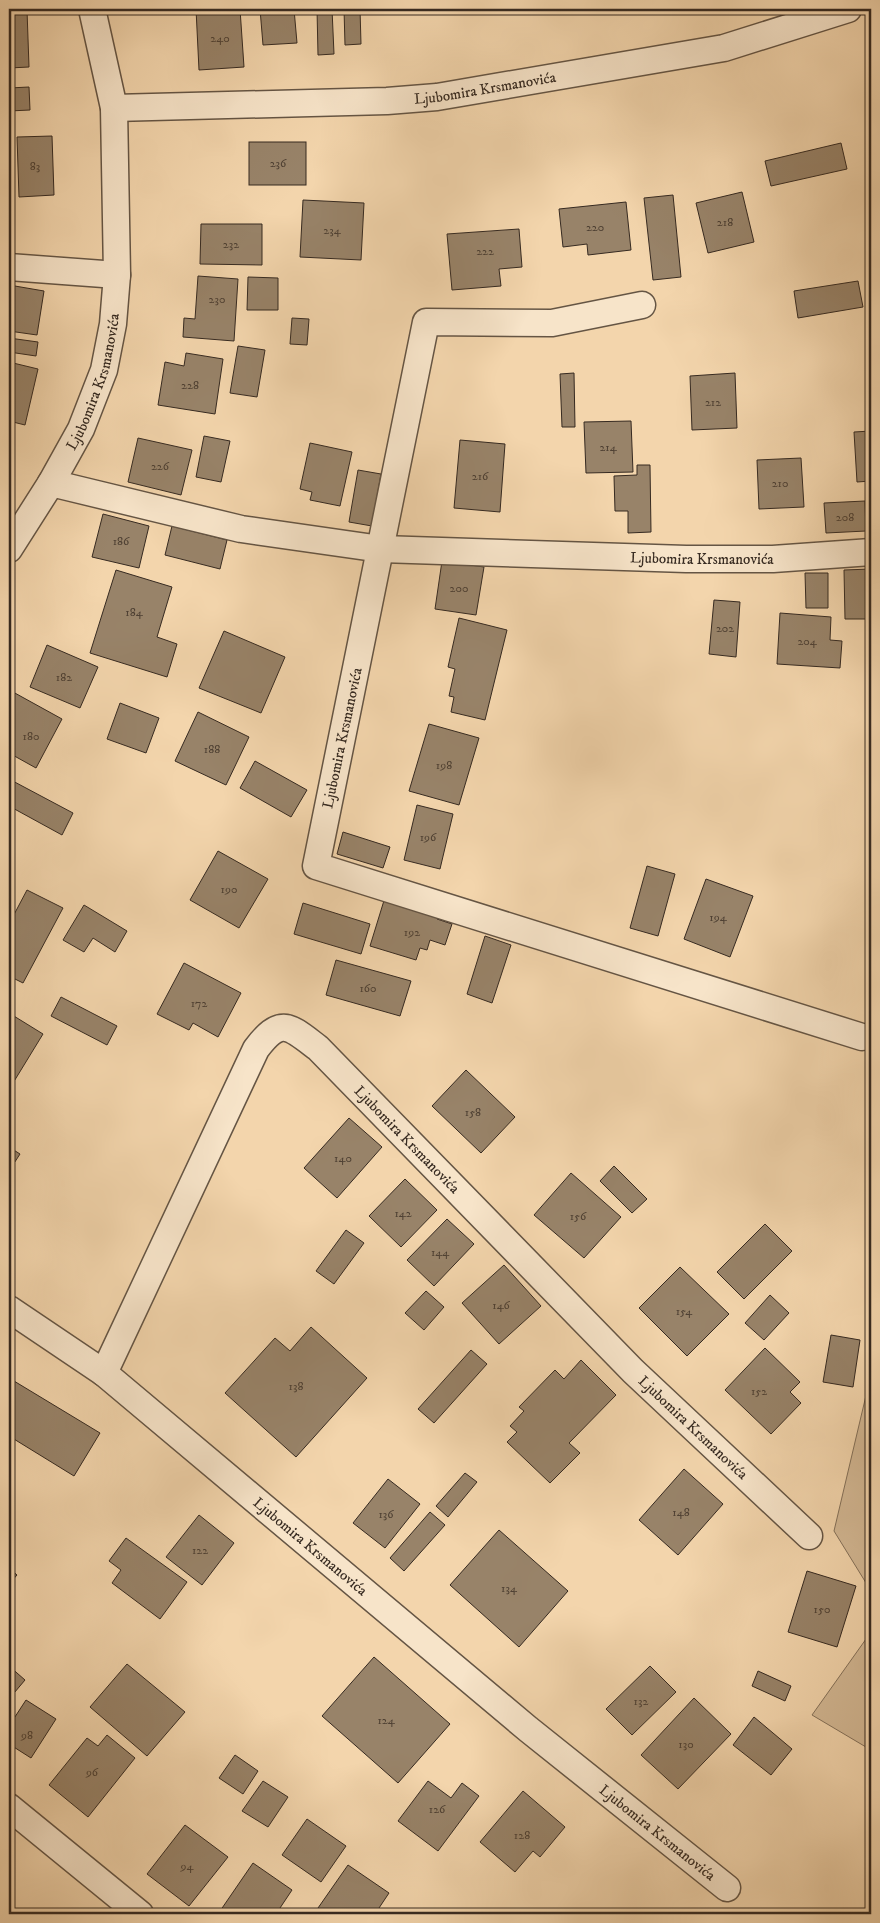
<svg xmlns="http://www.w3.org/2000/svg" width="880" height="1923" font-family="'IM FELL DW Pica',serif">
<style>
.green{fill:#d3b894;stroke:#84715a}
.building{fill:#988369;stroke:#362a21}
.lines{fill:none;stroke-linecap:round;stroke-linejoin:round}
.street-casing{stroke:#655544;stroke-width:29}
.street{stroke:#f7e4c9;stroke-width:26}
.labels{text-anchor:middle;stroke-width:5;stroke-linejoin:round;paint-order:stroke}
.number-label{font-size:12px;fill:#4e4033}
.street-label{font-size:15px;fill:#362a21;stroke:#f7e4c9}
</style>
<rect width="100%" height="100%" fill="#f3d5ac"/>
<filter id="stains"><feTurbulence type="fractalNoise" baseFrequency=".004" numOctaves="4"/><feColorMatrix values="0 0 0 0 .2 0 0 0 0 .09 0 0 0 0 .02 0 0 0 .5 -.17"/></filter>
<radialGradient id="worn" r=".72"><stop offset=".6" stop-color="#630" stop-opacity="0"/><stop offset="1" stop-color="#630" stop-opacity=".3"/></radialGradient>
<!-- green -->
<g class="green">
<polygon points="871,1321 871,1591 834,1531 868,1387"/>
<polygon points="871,1632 871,1750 812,1715"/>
</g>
<!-- building -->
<g class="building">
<polygon points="196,9 240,9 244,67 199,70"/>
<polygon points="260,9 294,9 297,43 263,45"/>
<polygon points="317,9 332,9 334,54 318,55"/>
<polygon points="344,9 360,9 361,44 345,45"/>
<polygon points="9,10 27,10 29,67 9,68"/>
<polygon points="29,87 30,110 9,111 9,88"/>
<polygon points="52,136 54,195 19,197 17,137"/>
<rect x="249" y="142" width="57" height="43"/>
<polygon points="841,143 847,169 771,186 765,161"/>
<polygon points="742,192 754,242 708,253 696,203"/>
<polygon points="673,195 681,277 653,280 644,198"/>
<polygon points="303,200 364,203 361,260 300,257"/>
<polygon points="626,202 631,250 588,255 587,244 563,247 559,209"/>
<polygon points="201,224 262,224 262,265 200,264"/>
<polygon points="519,229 522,267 499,269 501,286 452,290 447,234"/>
<polygon points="198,276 238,279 234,341 183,337 184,318 195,319"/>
<polygon points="248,277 278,278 278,310 247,310"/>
<polygon points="858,281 863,307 798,318 794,291"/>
<polygon points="9,285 44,291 37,335 9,331"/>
<polygon points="292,318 309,319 307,345 290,344"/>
<polygon points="9,338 38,342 36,356 9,352"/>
<polygon points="238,346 265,350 257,397 230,393"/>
<polygon points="186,353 223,359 215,414 158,405 165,362 184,366"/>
<polygon points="9,362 38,369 25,425 9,421"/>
<polygon points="574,373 575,427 562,427 560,374"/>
<polygon points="735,373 737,428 692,430 690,376"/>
<polygon points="631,421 633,472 586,473 584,422"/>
<polygon points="871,431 871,481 857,482 854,432"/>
<polygon points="204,436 230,441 221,482 196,477"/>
<polygon points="138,438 192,450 181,495 128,482"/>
<polygon points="460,440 505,444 500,512 454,508"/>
<polygon points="310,443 352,452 340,506 310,500 312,492 300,489"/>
<polygon points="801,458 804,507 759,509 757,460"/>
<polygon points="637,465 650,465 651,532 628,533 628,511 615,511 614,476 637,475"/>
<polygon points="358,470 381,474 372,526 349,522"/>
<polygon points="865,501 866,531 826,533 824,503"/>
<polygon points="103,514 149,526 139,568 92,557"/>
<polygon points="172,526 227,540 220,569 165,555"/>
<polygon points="442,561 484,567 476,615 435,609"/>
<polygon points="871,569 871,619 845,619 844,570"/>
<polygon points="116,570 172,587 157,637 177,644 167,677 90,653"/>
<polygon points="805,573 828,573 828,608 806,608"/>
<polygon points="714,600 740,602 736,657 709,654"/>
<polygon points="780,613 831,617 830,640 842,641 840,668 777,664"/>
<polygon points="459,618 507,630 485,720 451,712 454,697 449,696 455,669 448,667"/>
<polygon points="224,631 285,657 261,713 199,688"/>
<polygon points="47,645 98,667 80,708 30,687"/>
<polygon points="13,692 62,719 36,768 9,753 9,699"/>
<polygon points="120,703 159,718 146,753 107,739"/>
<polygon points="198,712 249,737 226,785 175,761"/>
<polygon points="429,724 479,738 459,805 409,791"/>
<polygon points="255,761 307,790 291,817 240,788"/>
<polygon points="9,779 73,813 62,835 9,806"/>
<polygon points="417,805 453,814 440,869 404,860"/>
<polygon points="343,832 390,847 383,868 337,854"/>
<polygon points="218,851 268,879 239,928 190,900"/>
<polygon points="647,866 675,874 658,936 630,928"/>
<polygon points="706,879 753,896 730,957 684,939"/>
<polygon points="27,890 63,908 23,983 9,976 9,924"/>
<polygon points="386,894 439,910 437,919 452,924 445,945 430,940 427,950 420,948 416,960 370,946"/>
<polygon points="303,903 370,924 361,954 294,934"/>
<polygon points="84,905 127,931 115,952 93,938 84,952 63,940"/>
<polygon points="485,936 511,945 492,1003 467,994"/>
<polygon points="336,960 411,981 400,1016 326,995"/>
<polygon points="184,963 241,993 218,1037 193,1023 189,1030 157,1014"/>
<polygon points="61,997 117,1026 107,1045 51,1016"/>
<polygon points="9,1013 43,1034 13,1083 9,1080"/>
<polygon points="466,1070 515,1117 481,1153 432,1106"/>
<polygon points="349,1118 382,1147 337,1198 304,1168"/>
<polygon points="9,1147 20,1154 9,1171"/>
<polygon points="614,1166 647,1199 632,1213 600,1181"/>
<polygon points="571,1173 621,1217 584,1258 534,1215"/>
<polygon points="405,1179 437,1210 401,1247 369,1216"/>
<polygon points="447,1219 474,1244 434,1286 407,1260"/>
<polygon points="765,1224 792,1251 744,1299 717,1272"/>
<polygon points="346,1230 364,1243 334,1284 316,1271"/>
<polygon points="504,1265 541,1306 499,1344 462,1303"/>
<polygon points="680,1267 729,1314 687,1356 639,1308"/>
<polygon points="426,1291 444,1307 424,1330 405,1313"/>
<polygon points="770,1295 789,1313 764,1340 745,1323"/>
<polygon points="311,1327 367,1378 296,1457 225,1393 275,1338 290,1351"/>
<polygon points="831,1335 860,1340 853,1387 823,1382"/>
<polygon points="765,1348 800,1382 790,1392 801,1403 771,1434 725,1390"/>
<polygon points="471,1350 487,1364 434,1423 418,1409"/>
<polygon points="581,1360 616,1395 569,1443 580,1453 550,1483 507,1442 517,1432 510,1426 524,1411 519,1407 555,1370 564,1379"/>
<polygon points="9,1378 100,1433 74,1476 9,1436"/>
<polygon points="684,1469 723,1504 678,1555 639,1520"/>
<polygon points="465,1473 477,1482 448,1517 436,1506"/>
<polygon points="388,1479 420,1504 385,1548 353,1523"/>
<polygon points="430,1512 445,1525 404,1571 390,1558"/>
<polygon points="199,1515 234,1543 202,1585 166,1557"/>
<polygon points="499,1530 568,1591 519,1647 450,1585"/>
<polygon points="126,1538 187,1582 160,1619 112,1583 121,1570 109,1561"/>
<polygon points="9,1568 17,1575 9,1584"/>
<polygon points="807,1571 856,1586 837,1647 788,1632"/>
<polygon points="374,1657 450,1724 398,1783 322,1716"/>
<polygon points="127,1664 185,1712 147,1756 90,1707"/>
<polygon points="9,1666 25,1680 9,1699"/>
<polygon points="650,1666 676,1692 632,1735 606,1709"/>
<polygon points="758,1671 791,1686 785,1701 752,1686"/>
<polygon points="694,1698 731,1734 678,1789 641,1755"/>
<polygon points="26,1700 56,1719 31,1758 9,1744 9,1726"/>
<polygon points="754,1717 792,1749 771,1775 733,1745"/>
<polygon points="107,1735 135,1758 88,1817 49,1785 87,1738 98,1746"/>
<polygon points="235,1755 258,1771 243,1794 219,1778"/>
<polygon points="263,1781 288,1797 268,1827 242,1811"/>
<polygon points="428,1781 451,1798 462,1783 479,1796 438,1851 398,1821"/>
<polygon points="523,1791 565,1827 540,1857 533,1851 515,1872 480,1842"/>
<polygon points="307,1819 346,1846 321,1882 282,1855"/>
<polygon points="185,1825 228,1857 189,1906 147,1874"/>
<polygon points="253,1863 292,1890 276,1914 218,1914"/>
<polygon points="348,1865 389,1893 375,1914 326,1914 318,1908"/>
</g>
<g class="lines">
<defs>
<g id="street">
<path id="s1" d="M 114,108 L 387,101 L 437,97 L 724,48 L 848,9"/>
<polyline points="9,267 117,275"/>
<polyline points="642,305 552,323 426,322 316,866 862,1037"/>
<path id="s2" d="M 51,483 L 241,529 L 381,549 L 686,559 L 773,559 L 871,552"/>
<path id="s3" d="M 9,549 L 51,483 L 81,429 L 104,370 L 113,324 L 117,275 L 114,108 L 92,9"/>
<path id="s4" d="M 9,1309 L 104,1373 L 528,1729 L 727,1888"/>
<path id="s5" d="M 104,1373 L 256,1049 C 281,1016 289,1026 318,1048 L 633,1371 L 809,1536"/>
<polyline points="9,1807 140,1914"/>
</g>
</defs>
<!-- street casing -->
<use href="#street" class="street-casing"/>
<!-- street -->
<use href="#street" class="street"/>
</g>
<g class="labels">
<!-- number labels -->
<g class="number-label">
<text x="220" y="42">240</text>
<text x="278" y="167">236</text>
<text x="35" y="170">83</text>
<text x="725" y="226">218</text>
<text x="595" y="231">220</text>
<text x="332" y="234">234</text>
<text x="231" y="248">232</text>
<text x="485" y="255">222</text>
<text x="217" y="303">230</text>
<text x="190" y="389">228</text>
<text x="713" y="406">212</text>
<text x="608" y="451">214</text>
<text x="160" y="470">226</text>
<text x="480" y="480">216</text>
<text x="780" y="487">210</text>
<text x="845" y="521">208</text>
<text x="121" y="545">186</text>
<text x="459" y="592">200</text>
<text x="134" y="616">184</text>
<text x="725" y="632">202</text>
<text x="807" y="645">204</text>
<text x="64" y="681">182</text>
<text x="31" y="740">180</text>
<text x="212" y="753">188</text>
<text x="444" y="769">198</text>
<text x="428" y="841">196</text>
<text x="229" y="893">190</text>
<text x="718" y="921">194</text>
<text x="412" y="936">192</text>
<text x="368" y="992">160</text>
<text x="199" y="1007">172</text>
<text x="473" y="1116">158</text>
<text x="343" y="1162">140</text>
<text x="403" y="1217">142</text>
<text x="578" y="1220">156</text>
<text x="440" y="1256">144</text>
<text x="501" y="1309">146</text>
<text x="684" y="1315">154</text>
<text x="296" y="1390">138</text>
<text x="759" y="1395">152</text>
<text x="681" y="1516">148</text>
<text x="386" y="1518">136</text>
<text x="200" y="1554">122</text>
<text x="509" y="1592">134</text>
<text x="822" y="1613">150</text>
<text x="641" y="1705">132</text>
<text x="386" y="1724">124</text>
<text x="27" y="1739">98</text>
<text x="686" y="1748">130</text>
<text x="92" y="1776">96</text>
<text x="437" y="1813">126</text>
<text x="522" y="1839">128</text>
<text x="187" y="1870">94</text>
</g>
<!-- street labels -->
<g class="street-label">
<text dy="5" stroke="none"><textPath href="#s1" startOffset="372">Ljubomira Krsmanovića</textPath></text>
<text dy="5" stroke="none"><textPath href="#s3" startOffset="189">Ljubomira Krsmanovića</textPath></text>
<text dy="5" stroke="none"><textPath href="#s2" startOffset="658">Ljubomira Krsmanovića</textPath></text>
<text transform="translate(342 738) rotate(-78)" y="5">Ljubomira Krsmanovića</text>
<text dy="5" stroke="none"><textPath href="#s5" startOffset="562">Ljubomira Krsmanovića</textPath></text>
<text dy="5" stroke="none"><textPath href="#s5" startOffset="968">Ljubomira Krsmanovića</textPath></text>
<text dy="5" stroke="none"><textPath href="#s4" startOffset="384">Ljubomira Krsmanovića</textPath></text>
<text dy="5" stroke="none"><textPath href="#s4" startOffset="834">Ljubomira Krsmanovića</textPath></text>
</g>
</g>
<!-- margin -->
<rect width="880" height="1923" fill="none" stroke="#f3d5ac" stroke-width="30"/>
<rect x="10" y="10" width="860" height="1903" fill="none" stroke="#362a21" stroke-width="2.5"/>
<rect x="15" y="15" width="850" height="1893" fill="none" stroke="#362a21"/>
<rect width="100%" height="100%" filter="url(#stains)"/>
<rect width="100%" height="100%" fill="url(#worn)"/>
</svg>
